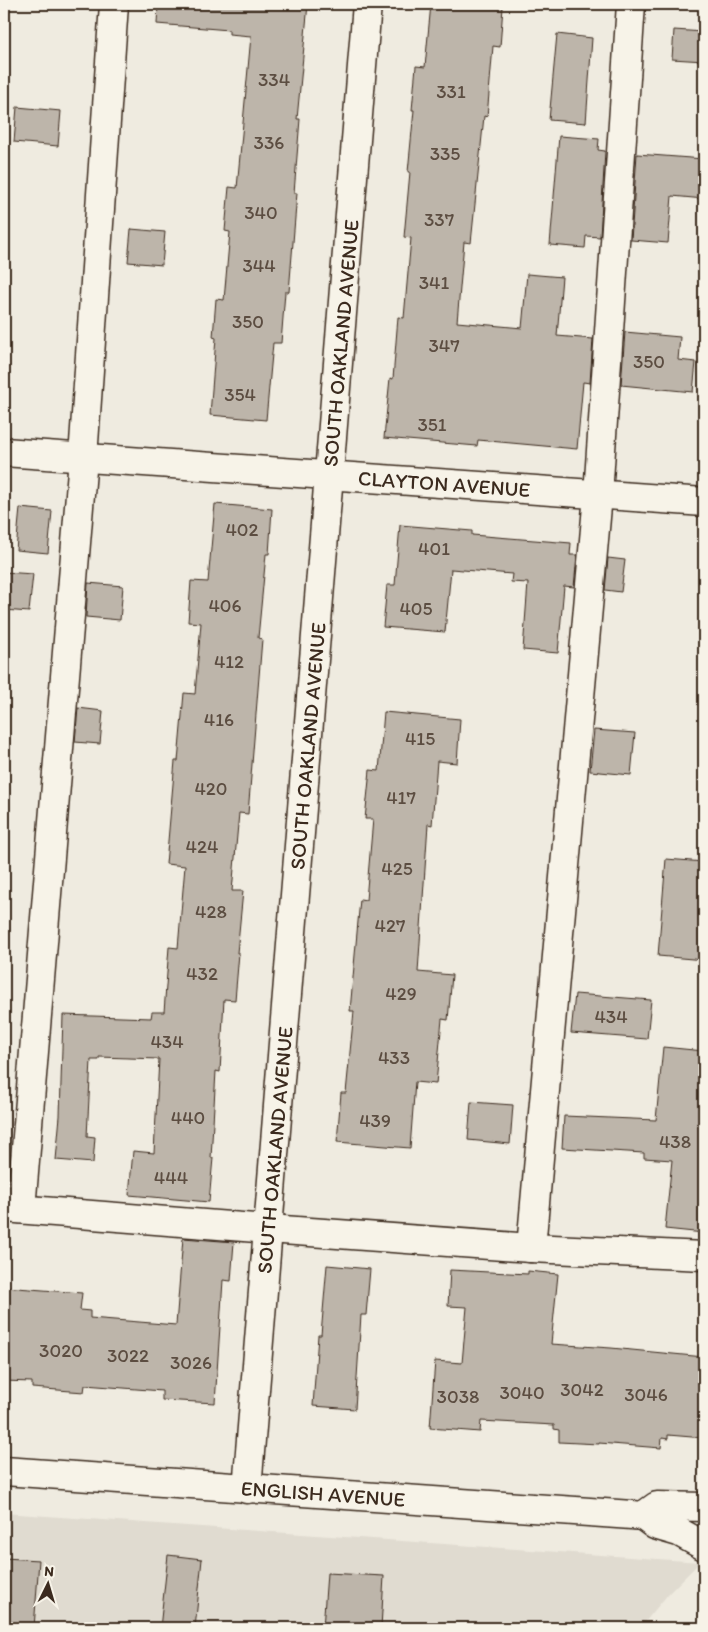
<svg xmlns="http://www.w3.org/2000/svg" width="708" height="1632" font-family="Itim,sans-serif">
<style>
.built{fill:#e0dbd0}
.building{fill:#bdb5aa;stroke:#3b2a1e}
.lines{fill:none;stroke-linecap:round;stroke-linejoin:round}
.minor-casing{stroke:#3b2a1e;stroke-width:31}
.minor{stroke:#f7f3e8;stroke-width:28}
.labels{text-anchor:middle;stroke-width:4;stroke-linejoin:round;paint-order:stroke}
.number-label{font-size:19px;fill:#5c4d41}
.street-label{font-size:21px;fill:#3b2a1e;stroke:#f7f3e8}
</style>
<rect width="100%" height="100%" fill="#efebe0"/>
<filter id="ink" filterUnits="userSpaceOnUse"><feTurbulence type="fractalNoise" baseFrequency=".02" numOctaves="2"/><feDisplacementMap in="SourceGraphic" scale="10" xChannelSelector="R" yChannelSelector="G"/><feConvolveMatrix kernelMatrix="1 2 1 2 8 2 1 2 1" color-interpolation-filters="sRGB"/></filter>
<g filter="url(#ink)">
<!-- built -->
<polygon class="built" points="4,1513 700,1562 669,1593 640,1628 4,1628"/>
<!-- building -->
<g class="building">
<polygon points="158,4 308,4 297,119 300,119 294,193 297,193 289,292 285,292 281,343 273,343 266,420 210,415 216,338 213,337 216,299 224,300 230,232 225,231 229,187 237,188 251,36 229,34 229,30 157,24"/>
<polygon points="431,4 468,4 503,7 500,47 493,46 487,117 484,116 471,243 464,242 457,322 522,328 527,274 562,277 557,336 593,339 590,383 583,382 577,449 478,440 477,446 384,438 390,378 393,379 398,317 404,318 411,238 404,237 410,172 408,172 414,110 412,110 416,66 425,67"/>
<polygon points="674,30 704,32 704,61 672,59"/>
<polygon points="557,34 592,38 586,123 549,120"/>
<polygon points="17,107 61,111 58,146 14,142"/>
<polygon points="559,136 599,139 598,150 605,151 600,237 586,236 585,248 550,245"/>
<polygon points="637,154 704,159 704,199 672,196 668,243 631,240"/>
<polygon points="131,229 165,232 162,265 128,262"/>
<polygon points="625,332 680,337 678,360 696,362 693,392 621,385"/>
<polygon points="215,504 272,509 269,554 266,554 258,638 262,639 248,814 239,813 232,891 243,891 237,953 239,953 235,1000 224,999 220,1072 216,1071 211,1158 213,1158 209,1202 129,1195 133,1151 154,1153 159,1059 99,1057 99,1060 91,1060 87,1136 95,1137 93,1163 56,1160 60,1116 63,1015 151,1018 152,1012 164,1012 169,947 178,948 185,866 166,864 175,761 178,761 184,693 195,694 201,623 188,622 191,581 208,582"/>
<polygon points="20,508 52,511 48,553 16,550"/>
<polygon points="400,525 472,531 472,535 571,543 570,555 577,555 574,587 564,586 558,653 523,650 528,583 511,582 512,574 451,569 445,632 383,627 387,585 395,585"/>
<polygon points="608,558 625,560 621,592 605,590"/>
<polygon points="4,572 33,574 29,612 4,610"/>
<polygon points="88,583 123,586 120,620 86,617"/>
<polygon points="78,708 103,711 100,744 75,742"/>
<polygon points="384,712 460,719 457,763 437,761 432,825 428,824 418,972 452,975 448,1020 442,1019 436,1084 415,1082 410,1148 337,1142 341,1093 346,1093 354,1011 350,1011 360,899 366,900 373,819 365,819 370,770 379,771"/>
<polygon points="594,730 635,733 631,775 590,771"/>
<polygon points="666,859 704,862 704,960 658,956"/>
<polygon points="575,994 651,1000 647,1039 571,1033"/>
<polygon points="663,1047 704,1051 704,1233 665,1229 672,1160 644,1158 644,1153 562,1148 564,1116 656,1120"/>
<polygon points="471,1102 513,1105 510,1144 468,1140"/>
<polygon points="183,1238 234,1242 231,1281 223,1280 215,1403 162,1400 162,1391 85,1385 84,1392 32,1388 32,1382 4,1381 4,1287 82,1293 80,1310 90,1311 90,1318 176,1325"/>
<polygon points="327,1265 370,1269 366,1315 361,1315 355,1409 313,1406 318,1335 321,1335"/>
<polygon points="450,1270 528,1274 528,1271 558,1274 551,1344 611,1348 704,1357 704,1438 668,1435 668,1439 662,1438 661,1448 599,1443 599,1444 559,1442 559,1430 554,1429 554,1425 481,1421 480,1432 430,1428 435,1361 462,1363 467,1307 448,1306"/>
<polygon points="168,1555 202,1559 195,1628 160,1628"/>
<polygon points="4,1558 39,1560 34,1628 4,1628"/>
<polygon points="327,1573 384,1576 381,1628 323,1628"/>
</g>
<g class="lines">
<defs>
<g id="minor">
<polyline points="631,4 598,495 531,1248 704,1256"/>
<polyline points="4,452 704,502"/>
<polyline points="4,1208 269,1229 531,1248"/>
<polyline points="21,1209 83,458 114,4"/>
<polyline points="4,1471 632,1515 643,1516 657,1506 704,1507"/>
<polyline points="247,1489 367,4"/>
<polyline points="643,1516 655,1525 679,1532 704,1546"/>
</g>
</defs>
<!-- minor casing -->
<use href="#minor" class="minor-casing"/>
<!-- minor -->
<use href="#minor" class="minor"/>
</g>
</g>
<g class="labels">
<!-- number labels -->
<g class="number-label">
<text x="274" y="86">334</text>
<text x="451" y="98">331</text>
<text x="269" y="149">336</text>
<text x="445" y="160">335</text>
<text x="261" y="219">340</text>
<text x="439" y="226">337</text>
<text x="259" y="272">344</text>
<text x="434" y="289">341</text>
<text x="248" y="328">350</text>
<text x="444" y="352">347</text>
<text x="649" y="368">350</text>
<text x="240" y="401">354</text>
<text x="432" y="431">351</text>
<text x="242" y="536">402</text>
<text x="434" y="555">401</text>
<text x="225" y="612">406</text>
<text x="416" y="615">405</text>
<text x="229" y="668">412</text>
<text x="219" y="726">416</text>
<text x="420" y="745">415</text>
<text x="211" y="795">420</text>
<text x="401" y="804">417</text>
<text x="202" y="853">424</text>
<text x="397" y="875">425</text>
<text x="211" y="918">428</text>
<text x="390" y="932">427</text>
<text x="202" y="980">432</text>
<text x="401" y="1000">429</text>
<text x="611" y="1023">434</text>
<text x="167" y="1048">434</text>
<text x="394" y="1064">433</text>
<text x="188" y="1124">440</text>
<text x="375" y="1127">439</text>
<text x="675" y="1148">438</text>
<text x="171" y="1184">444</text>
<text x="61" y="1357">3020</text>
<text x="128" y="1362">3022</text>
<text x="191" y="1369">3026</text>
<text x="582" y="1396">3042</text>
<text x="522" y="1399">3040</text>
<text x="646" y="1401">3046</text>
<text x="458" y="1403">3038</text>
</g>
<!-- street labels -->
<g class="street-label">
<text transform="translate(341 343) rotate(-85)" y="7">SOUTH OAKLAND AVENUE</text>
<text transform="translate(444 484) rotate(4)" y="7">CLAYTON AVENUE</text>
<text transform="translate(308 746) rotate(-85)" y="7">SOUTH OAKLAND AVENUE</text>
<text transform="translate(275 1150) rotate(-85)" y="7">SOUTH OAKLAND AVENUE</text>
<text transform="translate(323 1494) rotate(4)" y="7">ENGLISH AVENUE</text>
</g>
</g>
<!-- margin -->
<rect width="708" height="1632" fill="none" stroke="#f7f3e8" stroke-width="20"/>
<rect x="10" y="10" width="688" height="1612" fill="none" stroke="#3b2a1e" stroke-width="2" filter="url(#ink)"/>
<!-- north arrow -->
<g transform="translate(48 1584) rotate(5)" stroke="#f7f3e8" stroke-width="4" paint-order="stroke">
<path d="M0-4L9 19L0 12L-9 19Z" fill="#3b2a1e"/>
<text y="-8" font-size="14" font-weight="bold" text-anchor="middle" fill="#3b2a1e">N</text>
</g>
</svg>
